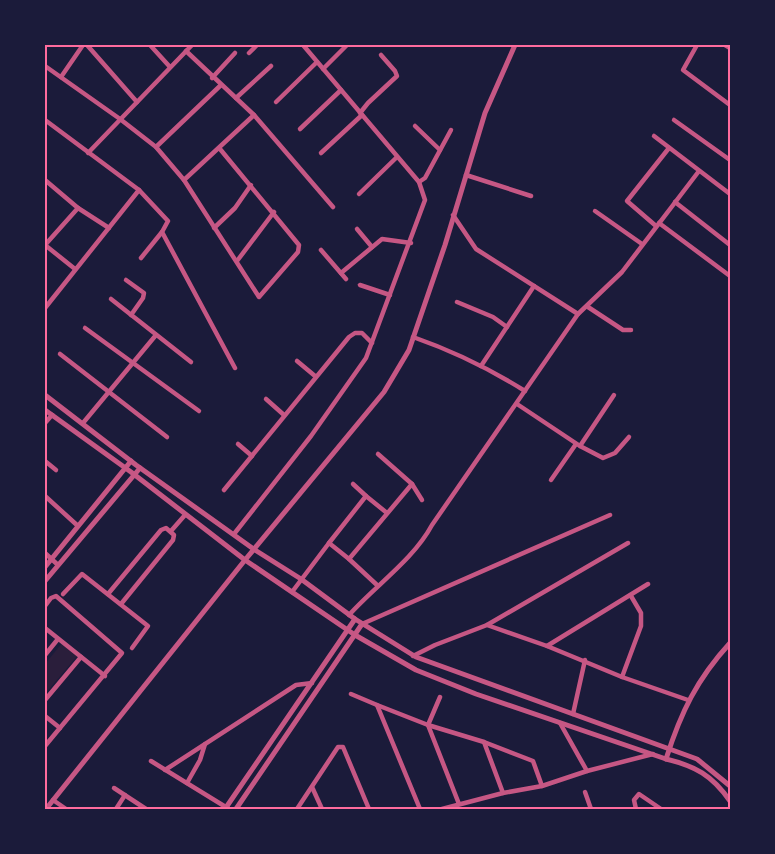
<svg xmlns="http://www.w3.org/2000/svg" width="775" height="854" font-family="Montserrat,sans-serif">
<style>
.green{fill:#2a1e3b}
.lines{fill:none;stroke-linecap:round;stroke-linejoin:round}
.minor{stroke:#c65784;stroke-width:4.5}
.tertiary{stroke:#c65784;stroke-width:5}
.neatline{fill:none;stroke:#ff6b9d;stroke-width:2}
</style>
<rect width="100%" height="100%" fill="#1b1b3a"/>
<!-- green -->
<polygon class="green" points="63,642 78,655 45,694 45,664"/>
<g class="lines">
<!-- minor -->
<g class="minor">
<polyline points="87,45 137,102"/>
<polyline points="150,45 170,67"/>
<polyline points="697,45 683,70 730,105"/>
<polyline points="725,45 730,48"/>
<polyline points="186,51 254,115 333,207"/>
<polyline points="249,53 257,45"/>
<polyline points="45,66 120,119 156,147 184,180 259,297 298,252 299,245 220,149"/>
<polyline points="323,69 347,45"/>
<polyline points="61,77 83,45"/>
<polyline points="212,78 235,53"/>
<polyline points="236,98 271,66"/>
<polyline points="276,102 317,62"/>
<polyline points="360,113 368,103 397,76 395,71 381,55"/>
<polyline points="45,120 139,190 168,221 162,232 235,368"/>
<polyline points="674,120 730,160"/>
<polyline points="415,126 440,150"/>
<polyline points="300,129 341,90"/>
<polyline points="654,136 730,194"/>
<polyline points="156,147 221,85"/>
<polyline points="88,153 192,45"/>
<polyline points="321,153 362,115"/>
<polyline points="466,175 531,196"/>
<polyline points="45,180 78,208 109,228"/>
<polyline points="184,180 254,115"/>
<polyline points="419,182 425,178 451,130"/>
<polyline points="359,194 397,157"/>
<polyline points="675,202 730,245"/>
<polyline points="595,211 642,244"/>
<polyline points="453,215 476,249 578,314"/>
<polyline points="659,223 730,276"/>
<polyline points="656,226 627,201 669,148"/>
<polyline points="214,228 235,208 251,185"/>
<polyline points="357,229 372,247"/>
<polyline points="45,245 78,208"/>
<polyline points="45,245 75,269"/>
<polyline points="321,250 346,279"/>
<polyline points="141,258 162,232"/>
<polyline points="237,261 274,212"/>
<polyline points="341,273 382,239 411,243"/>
<polyline points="126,280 144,293 143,298 131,315"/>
<polyline points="360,285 390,295"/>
<polyline points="111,299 191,362"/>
<polyline points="457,302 493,317 507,327"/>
<polyline points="588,307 623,330 631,330"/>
<polyline points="45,308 139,190"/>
<polyline points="85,328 199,411"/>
<path d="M 413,337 C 453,351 490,369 525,391"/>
<polyline points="60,354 167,437"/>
<polyline points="297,361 315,376"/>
<polyline points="481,366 534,286"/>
<polyline points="266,399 284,415"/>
<polyline points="517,404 580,446 603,458 615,453 629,437"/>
<polyline points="45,423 52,415"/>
<polyline points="83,423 156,335"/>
<polyline points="238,444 252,456"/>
<polyline points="580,446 614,395"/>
<polyline points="378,454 412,484 422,500"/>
<polyline points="45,461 56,470"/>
<polyline points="551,480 576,444"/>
<polyline points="353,484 366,496"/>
<polyline points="224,490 349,337 355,333 362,333 372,343"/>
<polyline points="45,496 78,526"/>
<polyline points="387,513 366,496 329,543 349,559 412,484"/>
<polyline points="171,531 185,515"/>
<polyline points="234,534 311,436 366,358 425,200 419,182 303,45"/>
<polyline points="45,553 58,565"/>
<polyline points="349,559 377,585"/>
<polyline points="292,592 329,543"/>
<polyline points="63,594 82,574 148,626 132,648"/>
<polyline points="108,594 161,530 166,528 174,535 173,540 121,604"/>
<polyline points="45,606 51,598 56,596 122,653 45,746"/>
<path d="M 349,615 C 376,585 413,560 432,525 L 578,314 L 622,272 L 699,171"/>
<polyline points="362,624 610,515"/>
<polyline points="487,625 547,646 648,584"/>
<polyline points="45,628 105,676"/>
<polyline points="547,646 622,677 688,700"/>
<polyline points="45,655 58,639"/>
<polyline points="413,656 435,645 487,625 628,543"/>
<polyline points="622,677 641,626 641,613 631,596"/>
<polyline points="351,694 377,705 420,809"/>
<polyline points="440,697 428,725 459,804"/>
<polyline points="45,700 81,657"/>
<polyline points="377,705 428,725 484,742 533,761 542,786 503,793 442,809"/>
<polyline points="573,714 585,660"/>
<polyline points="45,716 60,728"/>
<polyline points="560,723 587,771"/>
<polyline points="484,742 503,793"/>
<polyline points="151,761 229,809"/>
<polyline points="165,770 296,685 312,683"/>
<polyline points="187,783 200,760 205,744"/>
<polyline points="542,786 587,771 653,754"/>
<polyline points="312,787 322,809"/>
<polyline points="114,788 146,809"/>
<polyline points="585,792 591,809"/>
<polyline points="53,800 66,809"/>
<polyline points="116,809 125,795"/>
<polyline points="297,809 338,747 343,747 369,809"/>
<polyline points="636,809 634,800 639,794 661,809"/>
</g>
<!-- tertiary -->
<g class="tertiary">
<polyline points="45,395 136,465 255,550 301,579 355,619 416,657 697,759 730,786"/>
<path d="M 45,410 L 131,472 L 245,560 L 355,635 L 416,670 L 476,694 L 666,759 C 695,766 712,775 730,801"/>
<polyline points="45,567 131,461"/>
<polyline points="45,581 140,468"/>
<path d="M 666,759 C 681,712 697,679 730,643"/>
<polyline points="46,809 245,560 384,392 409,350 445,245 485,113 515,45"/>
<polyline points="225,809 355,619"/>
<polyline points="236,809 362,624"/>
</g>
</g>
<!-- border -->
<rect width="775" height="854" fill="none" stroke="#1b1b3a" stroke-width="92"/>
<rect x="46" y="46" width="683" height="762" class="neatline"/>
</svg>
